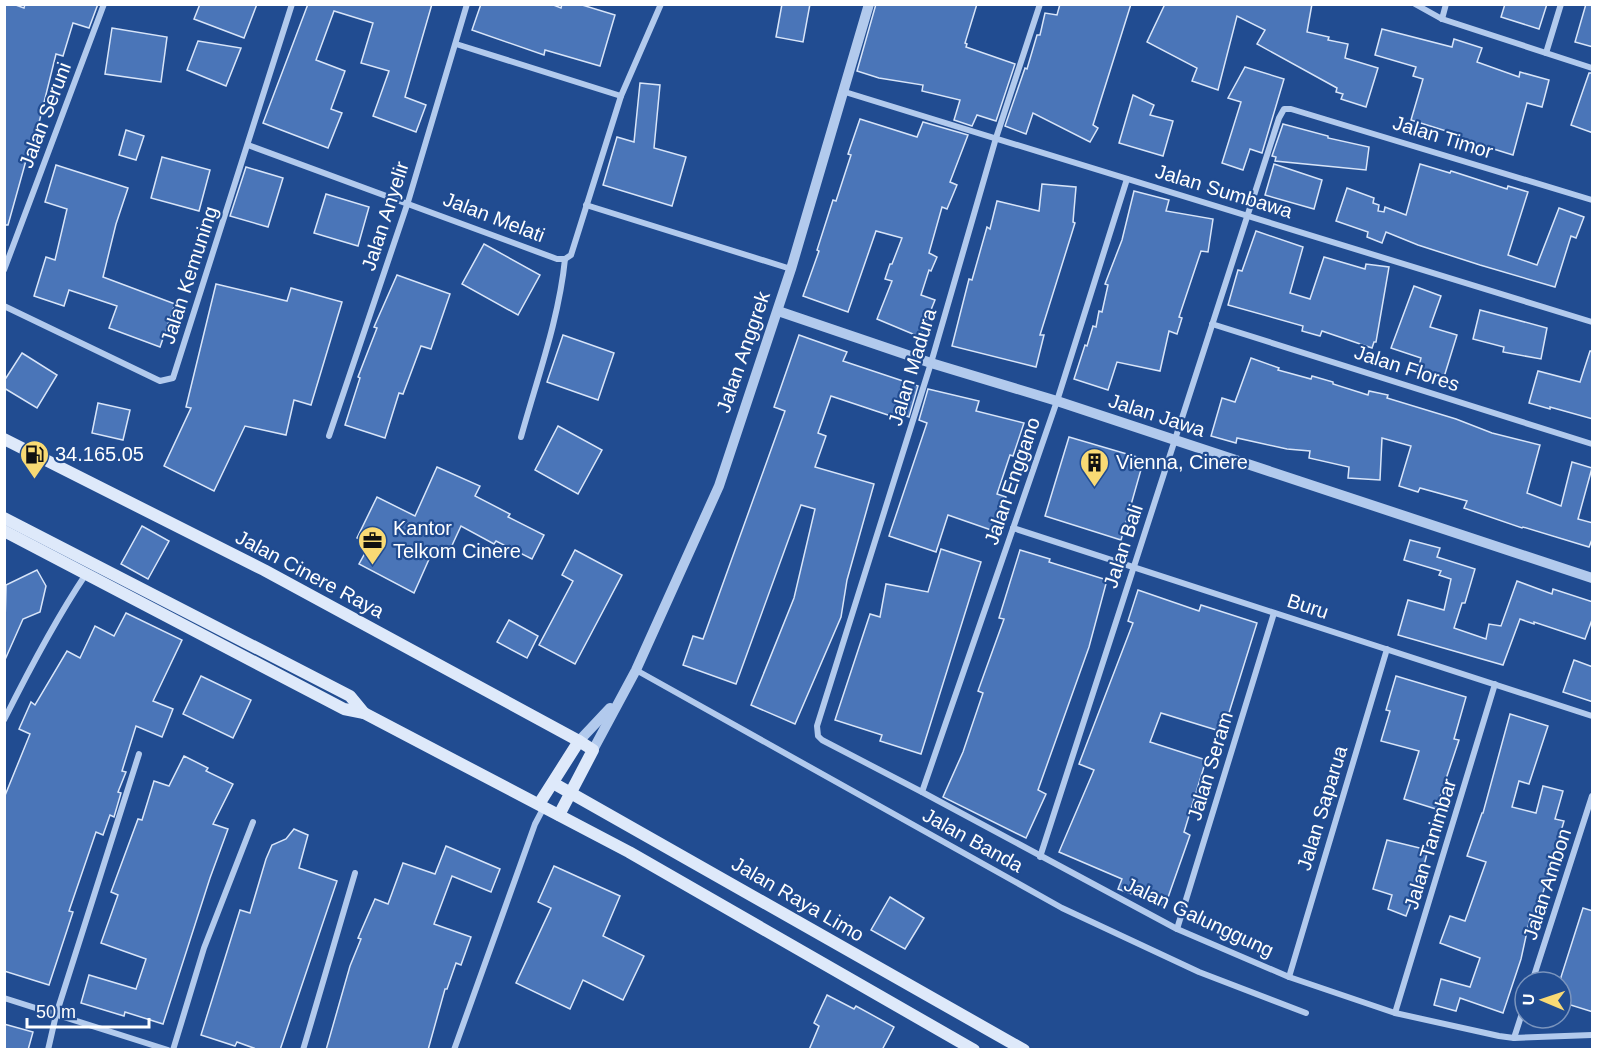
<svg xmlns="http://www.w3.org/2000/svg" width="1597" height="1054" font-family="Helvetica,sans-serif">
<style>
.building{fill:#4a75b8;stroke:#d8e5f9;stroke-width:1.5}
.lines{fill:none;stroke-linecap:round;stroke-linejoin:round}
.minor{stroke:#b2caed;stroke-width:6}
.tertiary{stroke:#b2caed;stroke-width:10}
.secondary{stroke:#dee9fa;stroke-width:12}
.labels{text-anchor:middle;stroke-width:4.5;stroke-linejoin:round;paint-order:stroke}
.street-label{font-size:20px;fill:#fff;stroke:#214c91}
.poi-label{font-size:20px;fill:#fff;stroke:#214c91;text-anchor:start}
</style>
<rect width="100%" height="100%" fill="#214c91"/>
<!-- building -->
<g class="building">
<polygon points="4,4 13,4 24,8 25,4 98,4 89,28 73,23 63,56 56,54 35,139 32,139 8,225 4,225"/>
<polygon points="200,4 257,4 244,38 194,19"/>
<polygon points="308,4 432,4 405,97 426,105 416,132 373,116 389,71 361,63 373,23 334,11 316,60 345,71 331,109 342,113 328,148 263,123"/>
<polygon points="481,4 551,4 561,8 562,4 579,4 615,15 600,66 545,50 544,55 472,30"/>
<polygon points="782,4 810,4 803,42 776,37"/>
<polygon points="876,4 977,4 965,43 967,44 966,47 1015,64 996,121 977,115 972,126 954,120 960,100 922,91 923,85 879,78 857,71"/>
<polygon points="1060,4 1131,4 1093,125 1098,128 1090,142 1033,113 1026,134 1005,126 1025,68 1027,69 1037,35 1040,35 1045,13 1057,15"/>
<polygon points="1165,4 1312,4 1307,32 1329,37 1328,40 1348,44 1345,58 1378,68 1366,107 1341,99 1343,94 1336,92 1337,88 1257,44 1265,30 1237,16 1218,90 1192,81 1197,68 1147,42"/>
<polygon points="1505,4 1547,4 1539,29 1501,17"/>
<polygon points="1586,4 1593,4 1593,47 1575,42"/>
<polygon points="112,28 167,37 161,82 105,74"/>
<polygon points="1382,29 1452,47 1454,39 1482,48 1477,62 1519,77 1520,72 1549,80 1542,107 1527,103 1513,155 1458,138 1459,135 1411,120 1423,79 1413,76 1416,67 1375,55"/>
<polygon points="198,41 241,48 226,86 187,70"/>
<polygon points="1245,67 1284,79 1262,153 1250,149 1243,170 1222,163 1241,102 1228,98"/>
<polygon points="1589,73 1593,73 1593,133 1571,125"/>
<polygon points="640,83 660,85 654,148 686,157 672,206 603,185 617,137 634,142"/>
<polygon points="1133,95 1154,105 1150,115 1173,121 1163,156 1119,143"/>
<polygon points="860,119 917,137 923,122 968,135 950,182 957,185 947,209 942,207 929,253 937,257 931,271 929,270 921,295 935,300 920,337 877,319 892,281 885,279 890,264 892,264 902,238 876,231 848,312 803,296 819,251 817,250 833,200 836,201 851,155 848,154"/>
<polygon points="1283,124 1328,136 1328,138 1369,147 1366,170 1275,161 1276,157 1272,156"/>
<polygon points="126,130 144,136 136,160 119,155"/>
<polygon points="162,157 210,170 199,211 151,198"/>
<polygon points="1274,164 1322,180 1314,209 1265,195"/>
<polygon points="1420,164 1450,173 1451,171 1507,189 1508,186 1528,192 1508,255 1537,265 1559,208 1584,217 1576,238 1571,236 1555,287 1480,265 1418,245 1386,232 1382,243 1367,237 1368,232 1336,221 1347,188 1374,198 1373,203 1379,205 1378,211 1384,212 1385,207 1406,215"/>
<polygon points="56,165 128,188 116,224 103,277 175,304 160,347 109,328 117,306 69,290 64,306 34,296 46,257 55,260 67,209 45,202"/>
<polygon points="246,167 283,178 268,227 230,216"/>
<polygon points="1042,184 1076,187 1073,222 1075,223 1040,335 1044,335 1036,367 952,346 969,279 972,280 987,227 990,229 997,201 1039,211"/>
<polygon points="1134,191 1169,200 1166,211 1213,219 1208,252 1201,251 1179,317 1182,318 1177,334 1169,331 1160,371 1117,362 1108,390 1074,379 1085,345 1087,346 1093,326 1096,327 1099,311 1102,312 1108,285 1105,284 1122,240"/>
<polygon points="326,194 369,207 358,246 314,233"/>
<polygon points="1256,231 1303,247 1290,293 1310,299 1324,257 1365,269 1366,264 1389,267 1376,342 1374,342 1372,348 1322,331 1320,336 1302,331 1303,326 1228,305 1238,270 1242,271"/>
<polygon points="484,244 540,275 518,315 462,284"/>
<polygon points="397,275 450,294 431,349 421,346 403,394 399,393 385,438 345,425 360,378 358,377 377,328 374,327"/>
<polygon points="216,284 287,301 291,288 342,302 311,405 294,400 286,435 245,426 214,491 164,466 191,408 186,407"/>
<polygon points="1414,286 1441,296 1430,327 1457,335 1444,377 1418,369 1421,358 1391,348"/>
<polygon points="1480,310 1547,328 1541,359 1503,352 1504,347 1473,339"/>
<polygon points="563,335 614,353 598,400 547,382"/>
<polygon points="799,335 847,352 843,361 918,386 909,417 899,413 897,418 831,396 818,433 826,436 815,467 874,484 847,580 841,617 795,724 751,705 794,598 815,509 801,505 736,684 683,665 693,636 703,639 785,411 774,407"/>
<polygon points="1590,351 1593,351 1593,419 1550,407 1550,409 1529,403 1538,371 1580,382"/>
<polygon points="22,353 57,375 37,408 4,388 4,381"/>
<polygon points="1251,358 1279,368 1278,370 1311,379 1312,376 1333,382 1333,384 1368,395 1369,391 1388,395 1387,398 1456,419 1492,433 1540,445 1527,493 1561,506 1572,462 1592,468 1578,519 1593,523 1593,537 1589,547 1523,527 1522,528 1464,508 1467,501 1420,488 1418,492 1399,486 1411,446 1382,438 1380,480 1348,478 1349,467 1309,458 1310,451 1287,449 1237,438 1236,443 1211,436 1222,398 1235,402"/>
<polygon points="928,389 979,401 976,411 1024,423 1013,456 1010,455 997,494 1006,497 994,531 948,515 936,552 889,536 927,423 919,420"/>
<polygon points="98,403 130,410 123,440 92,433"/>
<polygon points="558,426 602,450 578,494 535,470"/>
<polygon points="1069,437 1144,459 1121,540 1045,516"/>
<polygon points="437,467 480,486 475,496 510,514 508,517 544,535 532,559 496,541 494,544 461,526 448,554 434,548 414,593 359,564 370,544 357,538 377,497 415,516"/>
<polygon points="142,526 169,541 148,579 121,564"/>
<polygon points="1410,540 1440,548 1437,557 1475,569 1465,603 1462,603 1454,628 1486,639 1489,624 1501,626 1517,581 1552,594 1553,589 1593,602 1593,617 1585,639 1534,622 1534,624 1520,619 1503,665 1398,635 1408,600 1444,610 1451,579 1439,575 1441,571 1404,560"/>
<polygon points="941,549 981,562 921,754 880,741 882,735 835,720 870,614 880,617 886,584 928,592"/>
<polygon points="575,550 622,575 575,664 539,645 573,581 562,575"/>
<polygon points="1020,550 1050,559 1049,562 1107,580 1089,647 1038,790 1046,794 1026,838 943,797 963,752 983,693 978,691 1004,619 999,618"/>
<polygon points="37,570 46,586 40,612 23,619 4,662 6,585"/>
<polygon points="1138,590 1199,611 1201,605 1257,623 1223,732 1161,713 1150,742 1206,760 1184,832 1190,835 1165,906 1118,889 1122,879 1059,852 1094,770 1079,764 1133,623 1128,621"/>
<polygon points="126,613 182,640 153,701 173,709 162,737 136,726 122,771 126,772 118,792 121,793 114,817 110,815 103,835 96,832 69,911 73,912 49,985 4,971 4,798 30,734 19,729 31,702 35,705 67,651 80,658 95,626 114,636"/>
<polygon points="509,620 538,636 527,658 497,642"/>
<polygon points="1574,660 1593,667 1593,702 1563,692"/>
<polygon points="201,676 251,700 233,738 183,714"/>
<polygon points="1396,676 1466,697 1454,739 1459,740 1436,809 1404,799 1419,751 1381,741 1390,711 1386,710"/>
<polygon points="1510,714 1548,726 1529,784 1519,781 1512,807 1536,813 1543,786 1563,791 1555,819 1564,821 1535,920 1530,918 1521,959 1503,1013 1460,998 1456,1011 1434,1005 1441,979 1470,987 1480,958 1440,943 1450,916 1465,921 1486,862 1467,856 1482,813 1483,813"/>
<polygon points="184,756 208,768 206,771 233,784 213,824 228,829 210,878 163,1024 125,1012 124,1016 81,1003 89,975 136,989 146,959 101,943 118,895 111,892 138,819 142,820 154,781 169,786"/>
<polygon points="294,829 308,835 299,868 337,881 280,1050 259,1050 237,1042 235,1046 201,1035 240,910 250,913 266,859 272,845 286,839"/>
<polygon points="1387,840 1428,850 1422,873 1406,916 1388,909 1392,895 1373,889"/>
<polygon points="446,846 500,869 491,892 452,876 434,924 471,937 461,965 456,963 447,989 445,989 428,1050 326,1050 350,966 361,939 358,938 375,899 388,904 403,863 435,874"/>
<polygon points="554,866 620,896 603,936 644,956 623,1000 583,980 570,1009 516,983 551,908 538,902"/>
<polygon points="890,897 924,918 905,949 871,930"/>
<polygon points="1583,908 1593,911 1593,1012 1561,1002 1561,977"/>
<polygon points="827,995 854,1009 856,1006 894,1027 882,1050 809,1050 819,1026 814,1023"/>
<polygon points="4,1024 33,1032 28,1050 4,1050"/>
</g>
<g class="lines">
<!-- minor -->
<g class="minor">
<polyline points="1040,4 996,138 931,363 817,726 818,736 822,740 922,792 1177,929 1289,977 1395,1013 1499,1036 1514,1038 1592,1035"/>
<polyline points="1415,4 1442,19 1592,68"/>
<polyline points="1442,19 1446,4"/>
<polyline points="456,44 621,96"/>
<polyline points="1546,53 1561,4"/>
<polyline points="845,92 1592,322"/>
<polyline points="248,145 557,259 565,259 571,255 621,96 661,4"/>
<polyline points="586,205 791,269"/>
<polyline points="4,270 104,4"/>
<polyline points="4,306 160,381 173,378 292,4"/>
<polyline points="1212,324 1592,444"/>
<polyline points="329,436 408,202 467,4"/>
<path d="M 521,437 C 537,379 559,319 565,259"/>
<polyline points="1013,528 1592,716"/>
<polyline points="636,670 1062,908 1199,972 1306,1013"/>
<path d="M 4,720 C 29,670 55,620 86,574"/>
<polyline points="922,792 1057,401 1127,179"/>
<polyline points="1040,857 1279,118 1284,109 1291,109 1592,200"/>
<polyline points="1177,929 1274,613"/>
<polyline points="1289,977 1387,649"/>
<polyline points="1532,982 1592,796"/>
<polyline points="4,998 168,1050"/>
<polyline points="1395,1013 1495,684"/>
<polyline points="1514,1038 1525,1004"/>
<polyline points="48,1050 56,1015 139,754"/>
<polyline points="173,1050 204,948 253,822"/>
<polyline points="303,1050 355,873"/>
<polyline points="454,1050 535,824 544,807"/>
</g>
<!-- tertiary -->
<g class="tertiary">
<polyline points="778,311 931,363 1057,401 1592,578"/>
<polyline points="579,741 610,708"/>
<polyline points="593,750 636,670 719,486 791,269 869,4"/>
</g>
<!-- secondary -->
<g class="secondary">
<polyline points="4,439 264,570 579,741 593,750 559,815"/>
<polyline points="4,518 350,696 364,713"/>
<polyline points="4,531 344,709 364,713 629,852 974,1050"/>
<polyline points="553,783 1024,1050"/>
<polyline points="539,804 579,741"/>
</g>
</g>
<!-- icons -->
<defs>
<symbol id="fuel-pin" viewBox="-11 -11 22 30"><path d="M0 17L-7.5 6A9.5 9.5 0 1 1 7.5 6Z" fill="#f9da74" stroke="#214c91"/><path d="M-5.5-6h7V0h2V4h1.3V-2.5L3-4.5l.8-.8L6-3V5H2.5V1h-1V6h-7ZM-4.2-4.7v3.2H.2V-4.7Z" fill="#111"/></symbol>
<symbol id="building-pin" viewBox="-11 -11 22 30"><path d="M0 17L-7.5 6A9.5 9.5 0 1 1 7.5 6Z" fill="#f9da74" stroke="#214c91"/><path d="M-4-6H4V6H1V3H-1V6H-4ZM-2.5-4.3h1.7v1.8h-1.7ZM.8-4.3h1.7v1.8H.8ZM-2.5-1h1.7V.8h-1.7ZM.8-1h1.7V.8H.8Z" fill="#111"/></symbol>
<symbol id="office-pin" viewBox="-11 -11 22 30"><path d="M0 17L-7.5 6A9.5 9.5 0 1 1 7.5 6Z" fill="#f9da74" stroke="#214c91"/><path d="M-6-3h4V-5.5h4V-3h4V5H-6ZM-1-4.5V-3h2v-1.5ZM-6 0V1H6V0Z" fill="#111"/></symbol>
</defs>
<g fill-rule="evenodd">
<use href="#fuel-pin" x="18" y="438" width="33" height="45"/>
<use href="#building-pin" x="1078" y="446" width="33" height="45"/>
<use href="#office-pin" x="356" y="524" width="33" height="45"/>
</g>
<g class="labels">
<!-- street labels -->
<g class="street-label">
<text transform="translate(45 115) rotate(-69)" y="7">Jalan Seruni</text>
<text transform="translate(1443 137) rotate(17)" y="7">Jalan Timor</text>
<text transform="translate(1224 191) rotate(17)" y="7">Jalan Sumbawa</text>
<text transform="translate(385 216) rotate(-72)" y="7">Jalan Anyelir</text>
<text transform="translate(494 217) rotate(21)" y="7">Jalan Melati</text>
<text transform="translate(189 275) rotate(-72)" y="7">Jalan Kemuning</text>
<text transform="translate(743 352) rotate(-71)" y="7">Jalan Anggrek</text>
<text transform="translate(912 367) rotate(-73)" y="7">Jalan Madura</text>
<text transform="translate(1407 368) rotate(18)" y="7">Jalan Flores</text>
<text transform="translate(1157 415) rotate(18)" y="7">Jalan Jawa</text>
<text transform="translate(1012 481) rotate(-71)" y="7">Jalan Enggano</text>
<text transform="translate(1123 546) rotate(-72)" y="7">Jalan Bali</text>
<text transform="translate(310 574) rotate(28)" y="7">Jalan Cinere Raya</text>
<text transform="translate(1308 606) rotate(18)" y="7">Buru</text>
<text transform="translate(1210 766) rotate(-73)" y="7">Jalan Seram</text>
<text transform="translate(1322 808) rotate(-73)" y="7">Jalan Saparua</text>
<text transform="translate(973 840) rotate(29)" y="7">Jalan Banda</text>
<text transform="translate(1430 844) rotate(-73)" y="7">Jalan Tanimbar</text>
<text transform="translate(1547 884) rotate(-72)" y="7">Jalan Ambon</text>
<text transform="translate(798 899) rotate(30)" y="7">Jalan Raya Limo</text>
<text transform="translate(1199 917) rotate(25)" y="7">Jalan Galunggung</text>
</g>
<!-- poi labels -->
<g class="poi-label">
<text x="55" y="461">34.165.05</text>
<text x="1116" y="469">Vienna, Cinere</text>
<text x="393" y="535">Kantor<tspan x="393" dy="23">Telkom Cinere</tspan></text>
</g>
</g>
<!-- border -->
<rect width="1597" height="1054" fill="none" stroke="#ffffff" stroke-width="12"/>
<!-- north arrow -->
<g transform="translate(1543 1000) rotate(272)"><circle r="28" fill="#214c91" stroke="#7a94bd" stroke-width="1.5"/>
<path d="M0-4.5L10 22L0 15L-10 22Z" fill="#f9da74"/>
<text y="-9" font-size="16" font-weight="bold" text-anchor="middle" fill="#ffffff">U</text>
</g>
<!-- scale -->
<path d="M27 1018v9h122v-9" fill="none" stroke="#ffffff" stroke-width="3"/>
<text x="36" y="1018" font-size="18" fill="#ffffff" stroke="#214c91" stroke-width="4.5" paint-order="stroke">50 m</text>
</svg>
